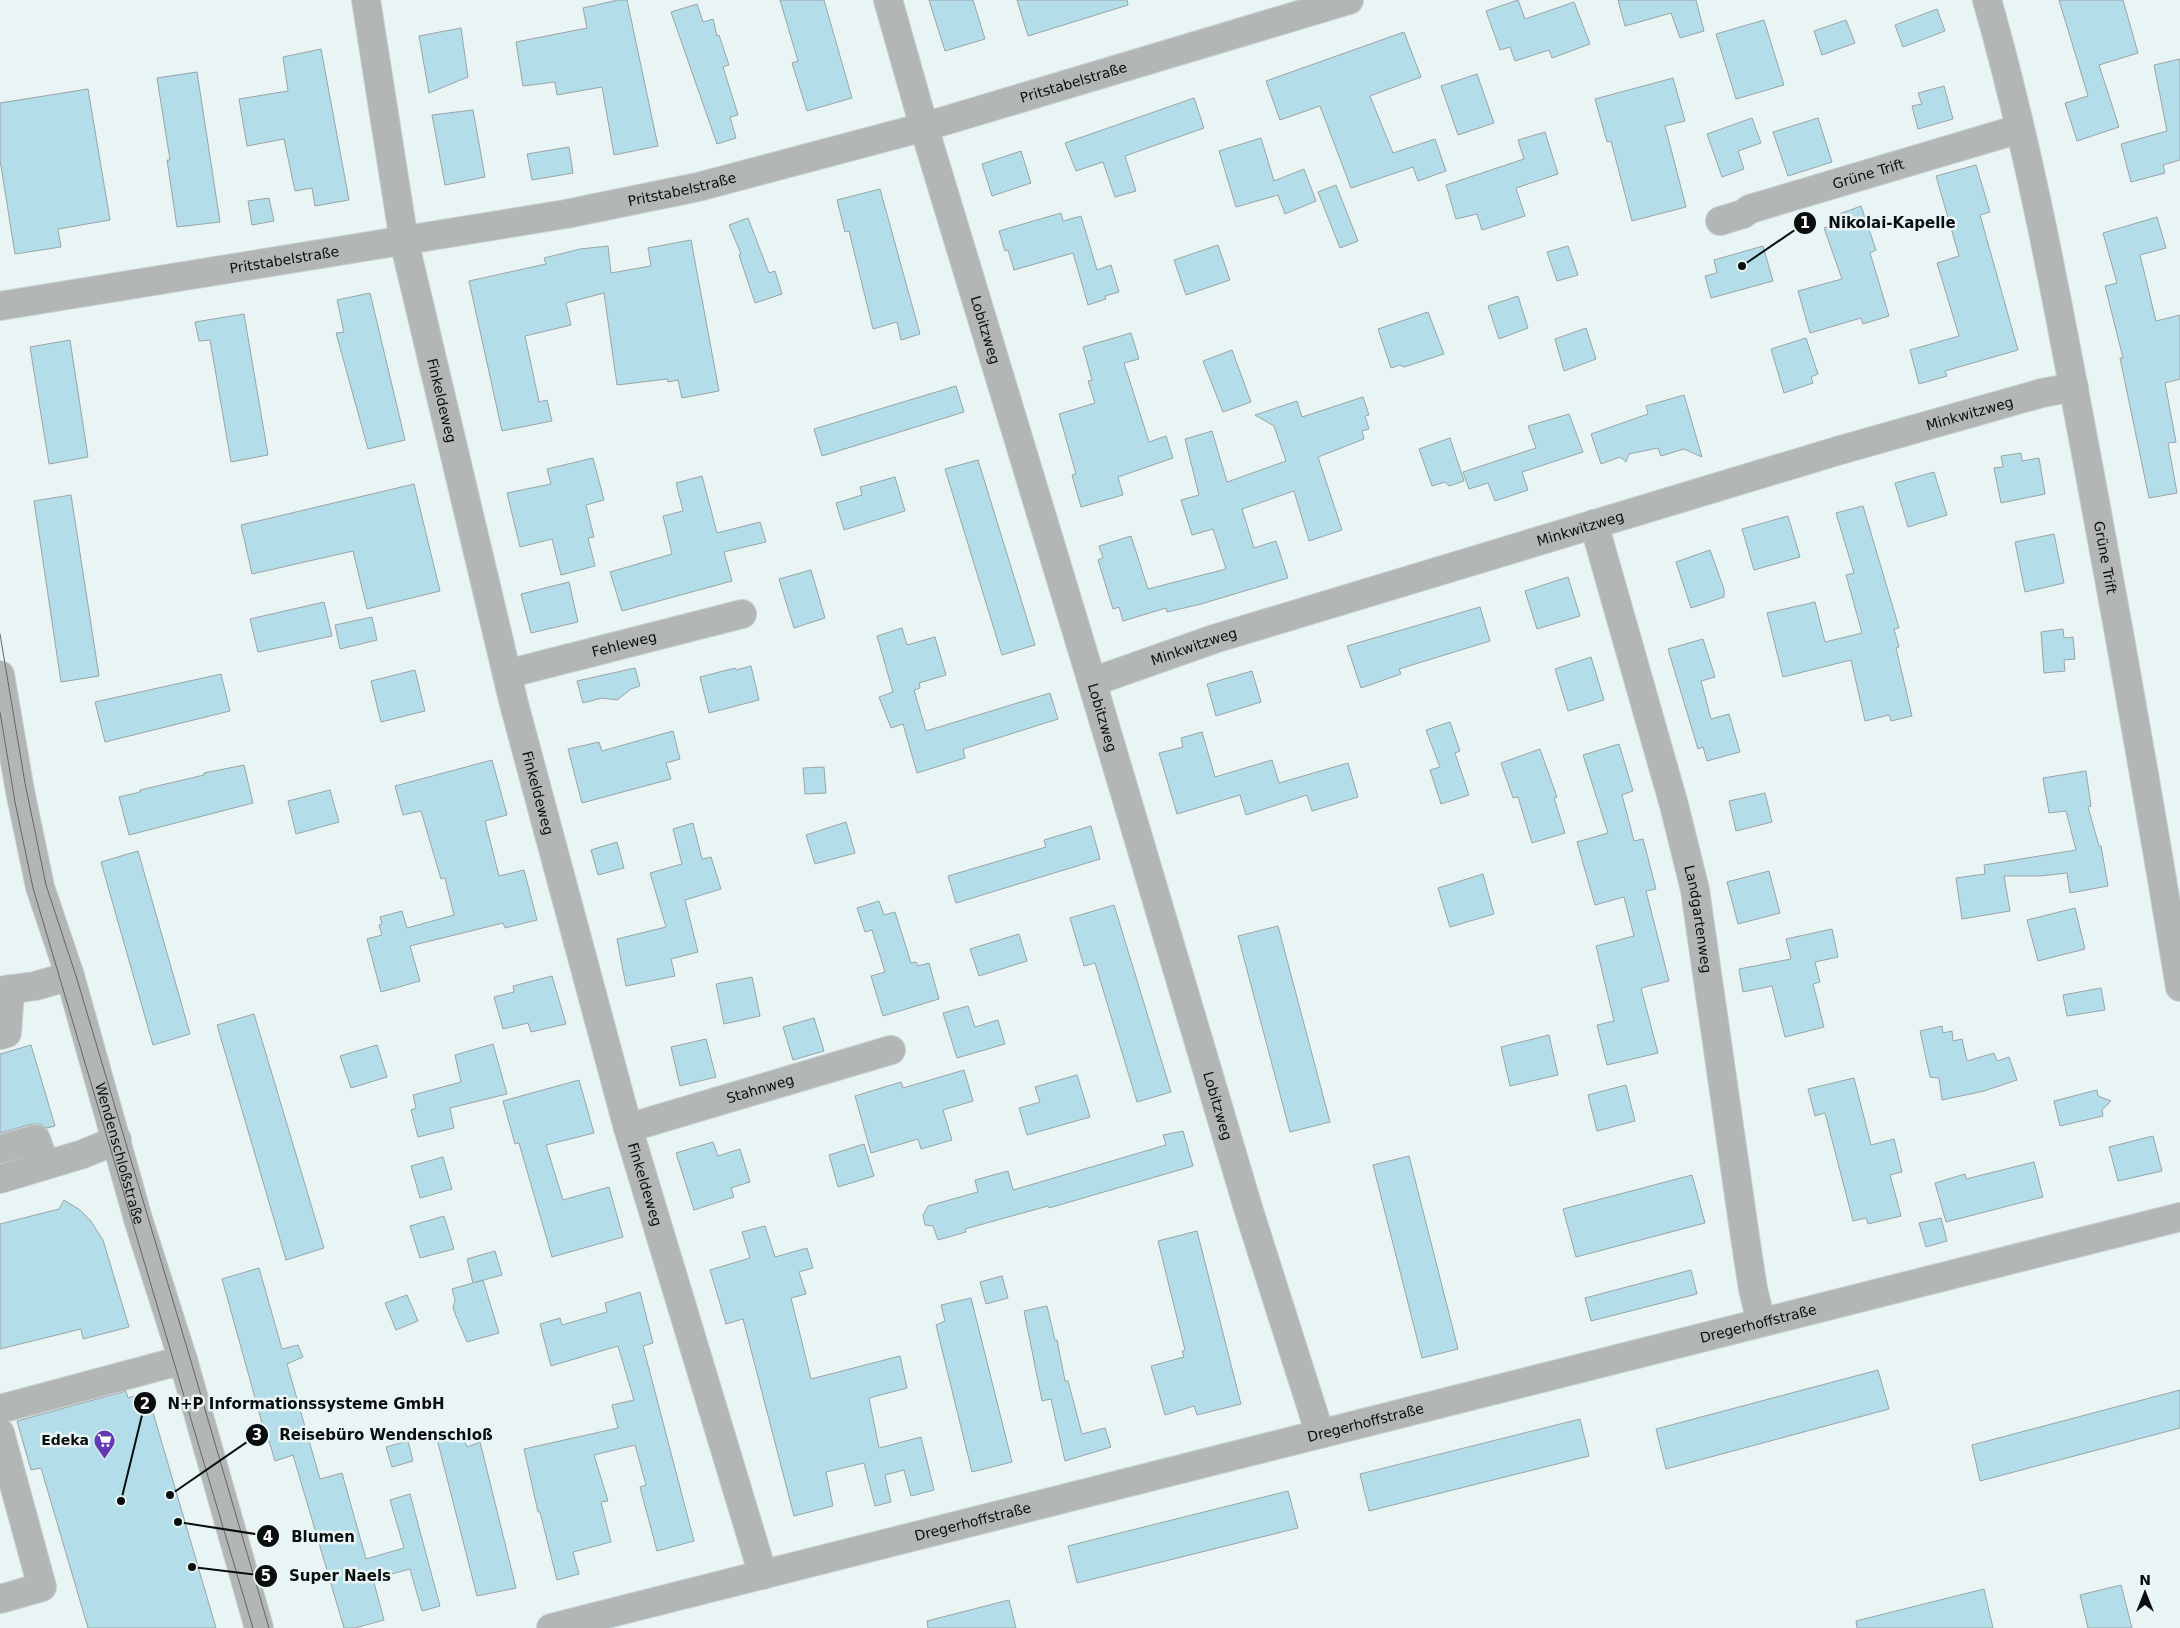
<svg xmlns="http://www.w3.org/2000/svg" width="2180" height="1628" font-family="'DejaVu Sans',sans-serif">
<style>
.building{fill:#b3dee9;stroke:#9aa4a6}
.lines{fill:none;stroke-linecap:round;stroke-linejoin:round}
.minor-casing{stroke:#c5cfcf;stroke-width:30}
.minor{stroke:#b2b6b4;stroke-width:28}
.tram{stroke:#616868;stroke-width:1}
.labels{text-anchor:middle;stroke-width:5;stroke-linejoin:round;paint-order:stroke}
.street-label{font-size:14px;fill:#0a0e0e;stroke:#e9f4f4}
.poi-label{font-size:14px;font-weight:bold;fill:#0a0e0e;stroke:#e9f4f4;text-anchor:end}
.leader{fill:none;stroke:#0a0e0e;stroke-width:2}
.callout-dot{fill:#0a0e0e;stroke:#e9f4f4;stroke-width:2}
.mark-label{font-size:15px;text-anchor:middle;font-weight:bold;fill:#fff}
.callout-label{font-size:15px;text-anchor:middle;font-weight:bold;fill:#0a0e0e;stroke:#e9f4f4;stroke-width:5;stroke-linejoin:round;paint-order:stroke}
</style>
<rect width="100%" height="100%" fill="#e9f4f4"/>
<!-- building -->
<g class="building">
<polygon points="618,0 627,0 658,146 614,155 602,87 557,95 555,82 523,86 516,42 587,28 583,8"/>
<polygon points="780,0 824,0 852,98 807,111 792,63 798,61"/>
<polygon points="929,0 973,0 985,39 945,51"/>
<polygon points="1017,0 1127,0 1128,5 1028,36"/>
<polygon points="1518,0 1525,19 1574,2 1590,44 1552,58 1549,50 1515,61 1510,47 1500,50 1486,11"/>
<polygon points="1618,0 1696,0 1704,31 1680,38 1671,13 1625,26"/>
<polygon points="2059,0 2123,0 2138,53 2099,65 2119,127 2077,141 2065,103 2088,96"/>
<polygon points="697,4 703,22 713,19 717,36 719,35 729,65 723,67 738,115 730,117 736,138 717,144 671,12"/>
<polygon points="1937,9 1945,31 1903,47 1895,25"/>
<polygon points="1764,20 1784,85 1736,99 1716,34"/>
<polygon points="1846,20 1855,43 1822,55 1814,31"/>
<polygon points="461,28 468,77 429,93 419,36"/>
<polygon points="1404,32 1421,77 1370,96 1393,153 1435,139 1446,171 1418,181 1413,167 1351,188 1320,106 1280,120 1266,81"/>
<polygon points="321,49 349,200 315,206 312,188 295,191 284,139 247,146 239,99 288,91 283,57"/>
<polygon points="2180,59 2180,160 2163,165 2165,173 2131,182 2121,144 2167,131 2154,65"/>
<polygon points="197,72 220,222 177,227 167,160 170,160 157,78"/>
<polygon points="1477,74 1494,123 1458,135 1441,86"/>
<polygon points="1673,78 1685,121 1665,126 1686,207 1632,221 1611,141 1607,142 1595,99"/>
<polygon points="1944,86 1953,119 1918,129 1912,106 1922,104 1918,93"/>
<polygon points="88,89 110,220 58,229 61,247 15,254 0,160 0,103"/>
<polygon points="1194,98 1204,128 1125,156 1136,191 1115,197 1103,162 1076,171 1065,143"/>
<polygon points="473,110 485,177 445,185 432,115"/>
<polygon points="1752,118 1761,143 1738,151 1744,169 1722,177 1707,134"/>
<polygon points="1818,118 1832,162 1788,176 1773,132"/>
<polygon points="1545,132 1558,174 1516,188 1525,216 1482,230 1477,214 1456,219 1446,185 1524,159 1518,140"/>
<polygon points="1261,138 1274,181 1304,169 1316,201 1285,214 1278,195 1236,207 1219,151"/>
<polygon points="569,147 573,173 532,180 527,154"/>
<polygon points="1021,151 1031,183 992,196 982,164"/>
<polygon points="1976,165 1990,212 1980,215 2018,350 1945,371 1947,376 1919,384 1910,350 1959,336 1937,263 1959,256 1936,176"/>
<polygon points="1336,185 1358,241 1340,248 1318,192"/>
<polygon points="880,189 920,334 901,340 897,322 873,329 849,231 845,232 837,200"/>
<polygon points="269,198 274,221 252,225 248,201"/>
<polygon points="1861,206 1876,250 1870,253 1889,316 1863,324 1861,318 1810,333 1798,291 1842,279 1824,228 1836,224 1834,216"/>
<polygon points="1061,213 1063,221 1081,216 1097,270 1111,265 1119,292 1105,296 1106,299 1088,305 1073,253 1014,270 1008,250 1005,251 999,231"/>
<polygon points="2157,217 2166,248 2140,255 2156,321 2180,315 2180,379 2165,383 2176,442 2168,443 2177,493 2149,498 2120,358 2123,358 2105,286 2117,283 2103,233"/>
<polygon points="748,218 769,273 775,271 782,294 755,303 739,255 741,254 729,225"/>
<polygon points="691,240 719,391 682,398 678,380 668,382 667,379 617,385 604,293 566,303 571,325 525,336 539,402 547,400 552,421 502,431 469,281 546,264 544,258 580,249 608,246 611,273 651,266 648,248"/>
<polygon points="1218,245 1230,280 1186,295 1174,260"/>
<polygon points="1568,246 1578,275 1557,281 1547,252"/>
<polygon points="1763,246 1773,281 1711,298 1705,276 1717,273 1714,260"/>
<polygon points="370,293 405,440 368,449 336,333 344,332 337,300"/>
<polygon points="1518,296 1528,328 1499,339 1488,306"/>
<polygon points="1428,312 1444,354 1404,367 1400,365 1391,368 1378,329"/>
<polygon points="244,314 268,455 231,462 210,340 199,341 195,322"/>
<polygon points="1586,328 1596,359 1564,371 1555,339"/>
<polygon points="1131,333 1139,359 1124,363 1149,442 1166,436 1173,458 1118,477 1123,495 1081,507 1072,475 1076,474 1059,414 1095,403 1088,381 1092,380 1083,347"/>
<polygon points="1806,338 1818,374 1811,377 1813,383 1784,393 1771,349"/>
<polygon points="70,340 88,457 49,464 30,347"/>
<polygon points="1232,350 1251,402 1223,412 1203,361"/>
<polygon points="956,386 964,412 822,456 814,429"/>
<polygon points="1684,395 1702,457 1684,449 1661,456 1658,448 1629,454 1626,462 1620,457 1601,464 1591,434 1648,414 1646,406"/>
<polygon points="1363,397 1369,415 1365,416 1369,429 1362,431 1364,439 1318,457 1342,530 1309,541 1294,491 1242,509 1254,548 1276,541 1288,578 1201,604 1167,612 1166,608 1123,621 1119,607 1113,609 1105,583 1098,560 1103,558 1099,546 1131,536 1148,589 1226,569 1213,529 1192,535 1181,500 1199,495 1185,439 1212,431 1227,482 1286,461 1274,426 1255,415 1297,401 1302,417"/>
<polygon points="1569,414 1583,452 1522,472 1528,490 1495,501 1488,483 1469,489 1463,472 1536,448 1528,426"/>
<polygon points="1450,438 1464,481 1449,486 1445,482 1432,486 1419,449"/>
<polygon points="2021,453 2022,461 2039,458 2045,494 2001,503 1994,468 2003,467 2001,456"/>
<polygon points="593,458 604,500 586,505 594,537 588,538 595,566 561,575 552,539 520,547 507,493 551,484 547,469"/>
<polygon points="978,460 1035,645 1002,655 945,469"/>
<polygon points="1934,472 1947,515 1908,527 1895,483"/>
<polygon points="702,476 717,533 760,522 766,542 724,552 732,581 622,611 610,572 672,554 663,516 683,511 676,483"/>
<polygon points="895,477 905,511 844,530 836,503 862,495 860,487"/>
<polygon points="414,484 440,591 367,609 353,551 252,574 241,525"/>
<polygon points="71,495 99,676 61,682 34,501"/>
<polygon points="1863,506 1899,628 1894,629 1899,647 1896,648 1912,716 1891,721 1889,715 1865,721 1851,660 1783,677 1767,613 1815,602 1825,642 1862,633 1846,575 1854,573 1836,513"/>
<polygon points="1788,516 1800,557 1754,570 1742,529"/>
<polygon points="2054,534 2064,583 2025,592 2015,542"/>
<polygon points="1710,550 1724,589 1724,597 1691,608 1676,562"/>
<polygon points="811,570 825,618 794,628 779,579"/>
<polygon points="1568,577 1580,616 1537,629 1525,591"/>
<polygon points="569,582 578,622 531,633 521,594"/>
<polygon points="324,602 332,636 258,652 250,619"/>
<polygon points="1480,607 1490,641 1399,669 1401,674 1361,688 1347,646"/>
<polygon points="372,617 377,640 340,649 335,625"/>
<polygon points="902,628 907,645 935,637 946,675 919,683 920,688 914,690 926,731 1050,693 1058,719 963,749 965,758 917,773 903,724 891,728 879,697 893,692 877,636"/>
<polygon points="2063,629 2064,638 2073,637 2075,659 2064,660 2065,671 2044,673 2041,632"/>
<polygon points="1703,639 1715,677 1701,681 1711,719 1729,714 1740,752 1707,761 1703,747 1698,749 1668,649"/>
<polygon points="1591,657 1604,700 1568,711 1555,669"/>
<polygon points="751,666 759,700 709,713 700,677 735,668 736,670"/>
<polygon points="635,668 640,686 631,689 617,700 602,698 583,703 577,681"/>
<polygon points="415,670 425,711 381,722 371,681"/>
<polygon points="1252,671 1261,702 1216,716 1207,684"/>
<polygon points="221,674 230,711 105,742 95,702"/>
<polygon points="1450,722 1460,751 1455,753 1469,795 1441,804 1430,770 1440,767 1426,730"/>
<polygon points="673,731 680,759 666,763 671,779 582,803 568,749 599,742 602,751"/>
<polygon points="1202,732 1215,777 1272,760 1279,783 1348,763 1358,797 1312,811 1307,795 1246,815 1240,795 1177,814 1159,753 1183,747 1181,738"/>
<polygon points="1619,744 1633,791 1622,795 1634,841 1643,839 1656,889 1646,891 1669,981 1641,988 1658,1053 1607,1065 1597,1025 1614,1021 1596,946 1634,936 1624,897 1595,905 1577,842 1608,833 1583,755"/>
<polygon points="1540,749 1557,797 1554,798 1565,833 1532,843 1518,797 1513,798 1501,763"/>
<polygon points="492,760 507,815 485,821 499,876 524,870 537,920 505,928 503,923 410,946 420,981 381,992 367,939 382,935 379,925 382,924 380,917 402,911 407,928 454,915 445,878 441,879 421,811 403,815 395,786"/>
<polygon points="244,765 253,803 129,835 119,797 140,792 140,790 204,775 204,773"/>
<polygon points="824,767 826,793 805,794 803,768"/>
<polygon points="2086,771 2091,806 2088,807 2099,846 2101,846 2108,886 2070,893 2067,873 2040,876 2004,876 2010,911 1962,919 1956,878 1985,874 1984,865 2076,850 2066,811 2049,813 2043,778"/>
<polygon points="330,790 339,822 296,834 288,801"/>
<polygon points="1765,793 1772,822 1736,831 1729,801"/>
<polygon points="846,822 855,853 815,864 806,835"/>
<polygon points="693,823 702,859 711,857 721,889 685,900 698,952 671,959 675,976 626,986 617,939 666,927 650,873 682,864 673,829"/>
<polygon points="1091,826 1100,859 956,903 948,876 1046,847 1044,840"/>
<polygon points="617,842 624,868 598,875 591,850"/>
<polygon points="138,851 190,1034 153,1045 101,862"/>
<polygon points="1769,871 1780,913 1738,924 1727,882"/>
<polygon points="1483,874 1494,914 1450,927 1438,888"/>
<polygon points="879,901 884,915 895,912 911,963 916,962 918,966 929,963 939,999 883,1016 871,976 885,972 872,930 865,932 857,908"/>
<polygon points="1114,905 1171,1092 1137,1102 1095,963 1084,966 1070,918"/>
<polygon points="2075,908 2085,949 2038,961 2027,920"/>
<polygon points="1278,926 1330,1122 1290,1132 1238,936"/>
<polygon points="1832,929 1838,957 1815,962 1820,982 1813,984 1824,1027 1785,1037 1772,986 1743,992 1739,969 1791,959 1786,939"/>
<polygon points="1019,934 1027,961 979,976 970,949"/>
<polygon points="552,976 566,1024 531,1032 528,1023 503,1029 494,997 514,992 513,986"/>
<polygon points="752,977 760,1016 724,1024 716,984"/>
<polygon points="2101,988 2105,1010 2067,1016 2063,995"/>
<polygon points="968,1006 975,1027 998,1020 1005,1044 957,1058 943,1013"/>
<polygon points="254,1014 324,1248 286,1260 217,1025"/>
<polygon points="814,1018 824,1051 793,1060 783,1027"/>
<polygon points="1942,1026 1943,1033 1952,1031 1953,1041 1962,1039 1967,1061 1994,1053 1997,1061 2009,1057 2017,1080 1984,1091 1942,1100 1939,1078 1930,1077 1920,1031"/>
<polygon points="1549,1035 1558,1075 1510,1086 1501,1047"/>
<polygon points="706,1039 716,1077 680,1086 671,1047"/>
<polygon points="493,1044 507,1094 450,1108 454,1128 418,1137 411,1110 416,1108 413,1095 461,1082 455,1055"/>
<polygon points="31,1045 55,1126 47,1128 40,1124 32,1124 0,1133 0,1054"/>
<polygon points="377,1045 387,1077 351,1088 340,1056"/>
<polygon points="964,1070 973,1101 943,1110 952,1140 921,1149 918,1139 871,1153 855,1096 901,1082 903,1088"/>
<polygon points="1077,1075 1090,1117 1027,1135 1019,1108 1040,1102 1035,1087"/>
<polygon points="1854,1078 1871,1145 1894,1139 1902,1172 1890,1175 1901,1216 1868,1224 1866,1218 1853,1221 1825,1113 1815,1116 1808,1089"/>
<polygon points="579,1080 594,1133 546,1145 563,1200 609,1187 623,1237 552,1257 519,1143 515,1144 503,1101"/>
<polygon points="1626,1085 1635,1121 1597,1131 1588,1095"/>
<polygon points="2097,1090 2098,1096 2111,1101 2102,1110 2103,1116 2060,1126 2054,1101"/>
<polygon points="1183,1131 1193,1166 1049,1208 1048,1206 965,1229 966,1232 938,1240 933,1226 925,1225 923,1215 928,1206 978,1192 975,1180 1008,1171 1013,1190 1166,1145 1163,1135"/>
<polygon points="2153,1136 2162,1171 2118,1181 2109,1147"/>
<polygon points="713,1142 718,1156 740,1149 750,1182 731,1188 734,1197 694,1210 676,1153"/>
<polygon points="864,1144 874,1176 838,1187 829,1155"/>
<polygon points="1409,1156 1458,1349 1422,1358 1373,1165"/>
<polygon points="443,1157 452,1189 420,1198 411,1166"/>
<polygon points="2034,1162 2043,1197 1946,1222 1935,1183 1965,1174 1966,1179"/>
<polygon points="1692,1175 1705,1223 1576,1257 1563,1209"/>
<polygon points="64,1200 80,1210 90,1220 103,1240 129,1327 83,1339 81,1329 0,1349 0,1224 59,1209"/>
<polygon points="444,1216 454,1249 420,1258 410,1226"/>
<polygon points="1941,1218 1947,1241 1926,1247 1919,1223"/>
<polygon points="765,1226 775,1257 807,1248 813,1268 799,1272 806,1294 791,1298 811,1379 900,1356 907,1388 869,1398 879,1448 921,1437 934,1490 911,1496 904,1470 885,1475 891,1502 875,1506 864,1463 826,1472 833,1506 794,1516 743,1319 726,1324 710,1270 750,1258 742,1232"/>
<polygon points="1197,1231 1241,1404 1197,1415 1194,1406 1165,1415 1151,1366 1184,1357 1182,1351 1185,1350 1158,1241"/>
<polygon points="495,1251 502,1275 473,1283 467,1259"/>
<polygon points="259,1268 282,1349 298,1345 303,1357 287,1364 320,1479 342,1473 366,1559 404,1548 390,1500 410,1494 440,1606 422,1611 410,1569 373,1579 384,1620 355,1628 344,1628 293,1455 275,1461 269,1441 267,1441 222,1279"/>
<polygon points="1691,1270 1697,1294 1591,1321 1585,1298"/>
<polygon points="1002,1276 1008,1298 986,1304 980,1282"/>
<polygon points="483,1280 499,1333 467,1342 456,1316 453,1308 455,1300 452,1289"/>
<polygon points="640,1292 653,1343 643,1346 694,1541 657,1551 640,1487 646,1485 635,1445 594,1455 608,1501 601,1502 611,1542 573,1552 579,1574 557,1580 540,1512 538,1512 524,1449 618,1428 612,1405 634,1400 618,1346 551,1366 540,1324 560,1318 562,1325 607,1312 605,1303"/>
<polygon points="407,1295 418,1321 396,1330 385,1303"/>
<polygon points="971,1298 1012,1462 972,1472 936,1325 945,1321 941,1305"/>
<polygon points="1047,1306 1055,1340 1057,1340 1065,1381 1068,1381 1082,1434 1105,1428 1111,1447 1065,1461 1051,1399 1042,1401 1024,1311"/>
<polygon points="1878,1370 1889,1409 1666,1469 1656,1429"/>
<polygon points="2180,1390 2180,1428 1980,1481 1972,1445"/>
<polygon points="126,1391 128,1398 147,1392 216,1628 88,1628 41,1468 31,1470 17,1421"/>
<polygon points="1580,1419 1589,1456 1369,1511 1360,1474"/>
<polygon points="461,1433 467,1447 480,1442 516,1588 477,1596 437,1439"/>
<polygon points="408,1441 413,1461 392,1467 386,1447"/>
<polygon points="1288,1491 1298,1528 1077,1583 1068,1546"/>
<polygon points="2121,1585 2132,1628 2088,1628 2080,1595"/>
<polygon points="1984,1589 1993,1628 1857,1628 1856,1621"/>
<polygon points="1009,1600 1016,1628 928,1628 927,1621"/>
</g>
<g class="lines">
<defs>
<g id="minor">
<path id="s1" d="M 366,0 L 404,241 L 514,704 L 628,1128 L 763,1575"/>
<path id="s2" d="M 888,0 L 924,127 L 1092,682 L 1249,1211 L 1320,1434"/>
<path id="s3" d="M 1987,0 C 2030,151 2058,305 2087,459 C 2120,635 2151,811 2180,987"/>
<path id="s4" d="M 1720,221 L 1743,214 L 1750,209 L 2019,129"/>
<path id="s5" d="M 0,306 L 566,214 L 698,187 L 924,127 L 1349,0"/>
<path id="s6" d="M 1594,524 L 1674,805 L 1695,890 L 1745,1237 L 1753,1289 L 1761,1322"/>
<path id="s7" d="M 507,674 L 742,614"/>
<path id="s8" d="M 0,675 L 20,791 L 40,887 L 70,976 L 138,1219 L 183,1360 L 259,1628"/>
<path id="s9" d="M 1092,682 L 1214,639 L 1837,451 L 2042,393 L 2074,387"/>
<polyline points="0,991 35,986 70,976"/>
<polyline points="0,1035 7,1033 10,989"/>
<path id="s10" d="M 628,1128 L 891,1050"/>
<polyline points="0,1149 36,1139 45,1165"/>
<polyline points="0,1179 83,1154 117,1140"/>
<polyline points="0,1409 183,1360"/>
<polyline points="0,1433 42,1587 0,1599"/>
<path id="s11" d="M 551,1628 L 2180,1217"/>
</g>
</defs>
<!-- minor casing -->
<use href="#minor" class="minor-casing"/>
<!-- minor -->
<use href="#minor" class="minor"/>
<!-- tram -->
<g class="tram">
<polyline points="0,634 25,783 46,885 76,976 190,1358 269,1628"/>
<polyline points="0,712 15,802 33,888 253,1628"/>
</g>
</g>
<!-- icons -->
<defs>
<symbol id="supermarket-pin" viewBox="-11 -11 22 30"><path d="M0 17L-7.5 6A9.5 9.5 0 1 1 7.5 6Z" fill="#643ab2" stroke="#e9f4f4"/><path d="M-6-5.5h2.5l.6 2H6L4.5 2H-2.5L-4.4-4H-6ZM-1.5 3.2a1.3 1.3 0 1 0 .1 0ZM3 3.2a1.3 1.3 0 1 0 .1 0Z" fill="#fff"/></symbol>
</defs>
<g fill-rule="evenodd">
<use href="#supermarket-pin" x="92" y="1428" width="25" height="34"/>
</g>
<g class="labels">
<!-- street labels -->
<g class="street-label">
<text dy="5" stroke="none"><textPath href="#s5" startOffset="1098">Pritstabelstraße</textPath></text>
<text dy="5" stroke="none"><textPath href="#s4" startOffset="156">Grüne Trift</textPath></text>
<text dy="5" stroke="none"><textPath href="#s5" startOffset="692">Pritstabelstraße</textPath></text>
<text dy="5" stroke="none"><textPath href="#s5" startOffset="288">Pritstabelstraße</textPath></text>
<text dy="5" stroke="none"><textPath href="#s2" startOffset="344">Lobitzweg</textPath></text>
<text dy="5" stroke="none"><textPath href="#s1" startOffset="408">Finkeldeweg</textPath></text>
<text dy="5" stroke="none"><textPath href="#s9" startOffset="918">Minkwitzweg</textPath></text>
<text dy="5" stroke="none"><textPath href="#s9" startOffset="512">Minkwitzweg</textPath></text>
<text dy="5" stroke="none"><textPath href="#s3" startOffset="570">Grüne Trift</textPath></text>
<text dy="5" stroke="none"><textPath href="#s7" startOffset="121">Fehleweg</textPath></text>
<text dy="5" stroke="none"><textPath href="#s9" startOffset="108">Minkwitzweg</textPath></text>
<text dy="5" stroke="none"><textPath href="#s2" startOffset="749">Lobitzweg</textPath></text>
<text dy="5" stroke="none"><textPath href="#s1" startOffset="812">Finkeldeweg</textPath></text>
<text dy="5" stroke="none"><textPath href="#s6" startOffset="409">Landgartenweg</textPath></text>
<text dy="5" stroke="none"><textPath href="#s10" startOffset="138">Stahnweg</textPath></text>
<text dy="5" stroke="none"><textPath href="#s2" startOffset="1154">Lobitzweg</textPath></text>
<text dy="5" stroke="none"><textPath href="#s8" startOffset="494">Wendenschloßstraße</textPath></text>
<text dy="5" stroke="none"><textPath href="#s1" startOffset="1218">Finkeldeweg</textPath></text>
<text dy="5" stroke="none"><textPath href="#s11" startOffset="1245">Dregerhoffstraße</textPath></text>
<text dy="5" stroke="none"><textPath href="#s11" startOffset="840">Dregerhoffstraße</textPath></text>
<text dy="5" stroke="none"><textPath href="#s11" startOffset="435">Dregerhoffstraße</textPath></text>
</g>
<!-- poi labels -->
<g class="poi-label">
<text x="89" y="1445">Edeka</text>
</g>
</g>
<!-- callouts -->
<path class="leader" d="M1742 266L1805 223M121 1501L145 1403M170 1495L257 1435M178 1522L268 1536M192 1567L266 1576"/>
<g class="callout-dot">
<circle cx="1742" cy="266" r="5"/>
<circle cx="121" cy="1501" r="5"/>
<circle cx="170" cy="1495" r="5"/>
<circle cx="178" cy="1522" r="5"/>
<circle cx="192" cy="1567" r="5"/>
<circle cx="1805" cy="223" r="12"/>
<circle cx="145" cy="1403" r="12"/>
<circle cx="257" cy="1435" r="12"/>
<circle cx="268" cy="1536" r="12"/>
<circle cx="266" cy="1576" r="12"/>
</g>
<g class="mark-label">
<text x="1805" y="228">1</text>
<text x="145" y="1409">2</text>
<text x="257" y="1440">3</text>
<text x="268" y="1542">4</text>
<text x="266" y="1581">5</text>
</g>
<g class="callout-label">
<text x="1892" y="228">Nikolai-Kapelle</text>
<text x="306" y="1409">N+P Informationssysteme GmbH</text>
<text x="386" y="1440">Reisebüro Wendenschloß</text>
<text x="323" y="1542">Blumen</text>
<text x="340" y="1581">Super Naels</text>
</g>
<!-- north arrow -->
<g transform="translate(2145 1593)" stroke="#e9f4f4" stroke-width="4" paint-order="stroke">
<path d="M0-4L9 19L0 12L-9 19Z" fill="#0a0e0e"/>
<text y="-8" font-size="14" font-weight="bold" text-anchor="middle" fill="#0a0e0e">N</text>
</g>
</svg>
